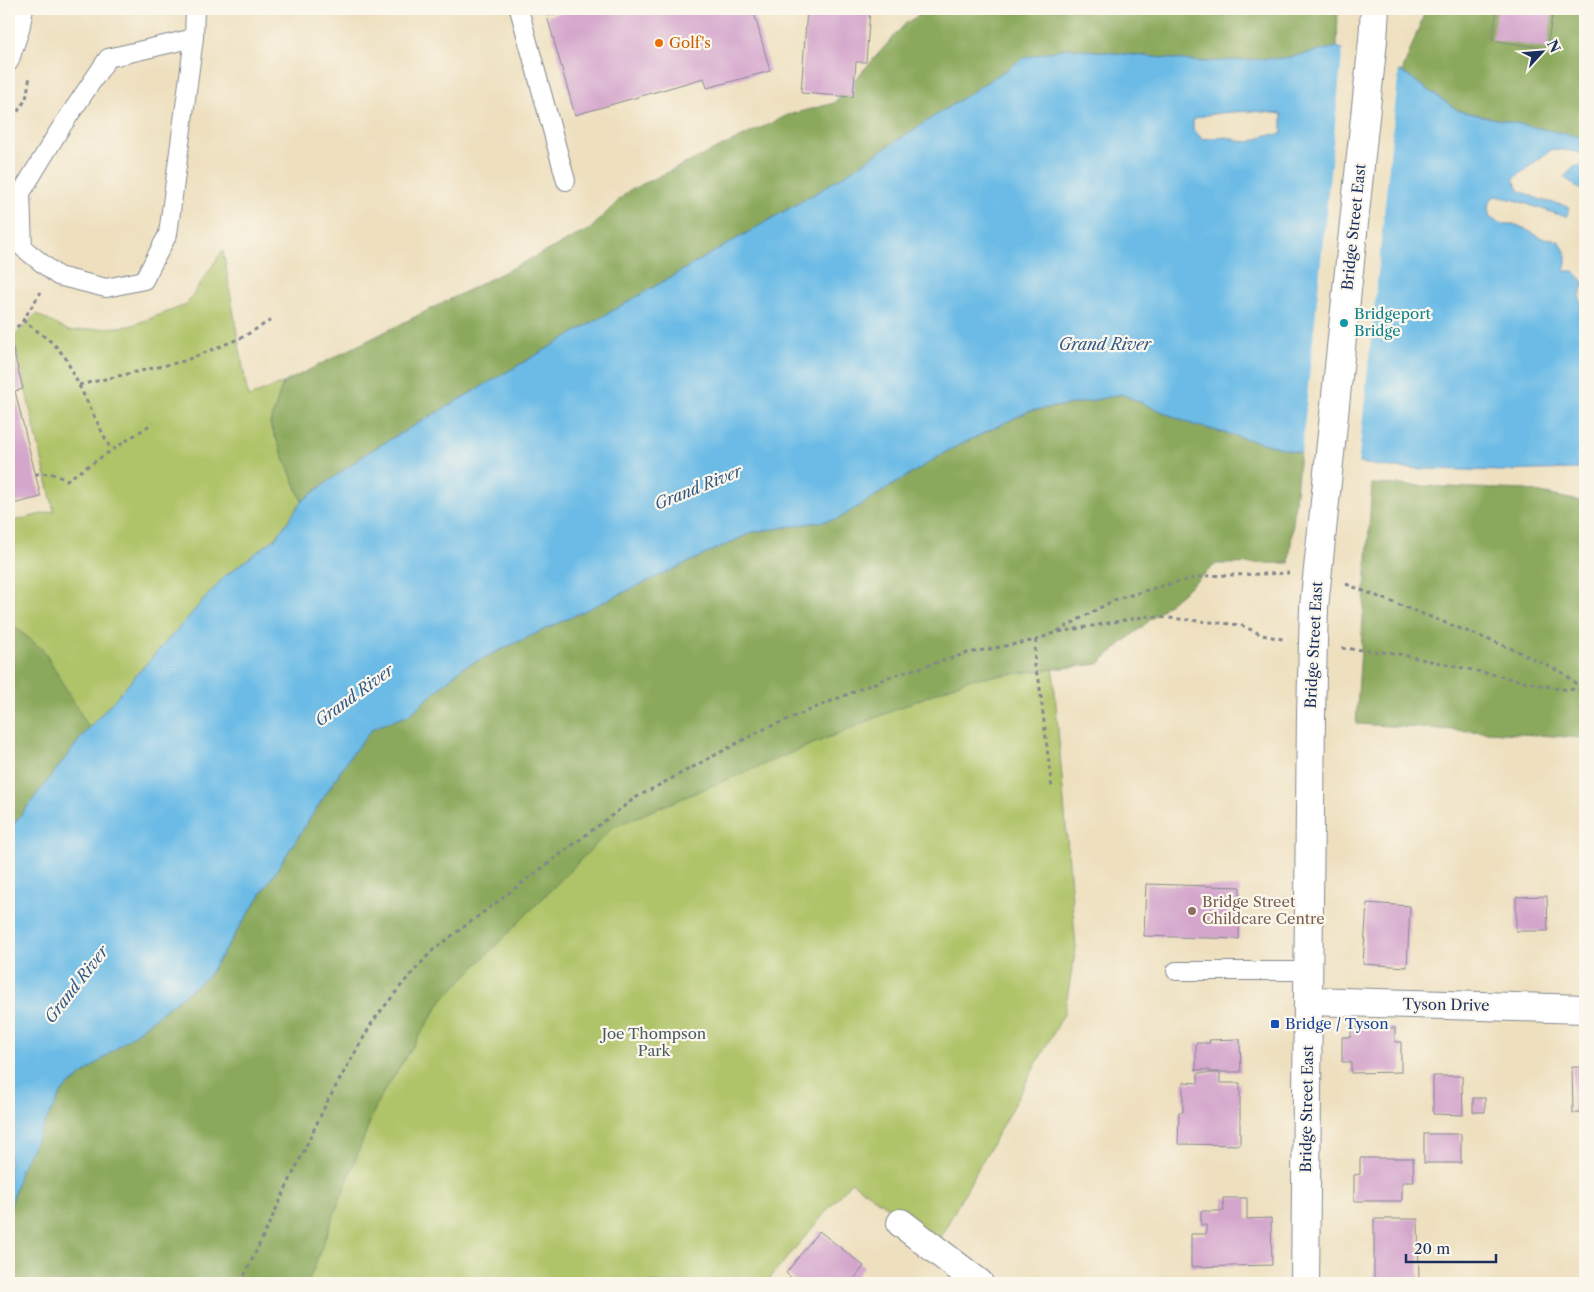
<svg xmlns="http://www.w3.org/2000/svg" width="1594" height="1292" font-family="'Libre Caslon Text',serif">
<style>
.green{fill:#afc367;stroke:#657962}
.forest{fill:#8ba95c;stroke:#536c5d}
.water{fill:#6cbbe6;stroke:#4475a2;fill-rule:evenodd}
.pier{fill:#eee0bf}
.building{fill:#d4a6cc}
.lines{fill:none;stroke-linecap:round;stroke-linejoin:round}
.service-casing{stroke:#84888e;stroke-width:20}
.minor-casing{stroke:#84888e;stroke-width:30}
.secondary-casing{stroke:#84888e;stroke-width:30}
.path{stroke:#84888e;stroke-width:3;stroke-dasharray:4 4;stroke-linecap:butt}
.service{stroke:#fff;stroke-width:18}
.minor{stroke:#fff;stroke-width:28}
.secondary{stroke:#fff;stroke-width:28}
.secondary-bridge-casing{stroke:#84888e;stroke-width:30;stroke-linecap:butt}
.secondary-bridge{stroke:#fff;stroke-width:28}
.food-dot{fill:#e8710a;stroke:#fbf7ec;stroke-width:2}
.culture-dot{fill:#0f9aa8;stroke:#fbf7ec;stroke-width:2}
.education-dot{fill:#8d6e63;stroke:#fbf7ec;stroke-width:2}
.transit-dot{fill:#1a4fb4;stroke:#fbf7ec;stroke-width:2}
.labels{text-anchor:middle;stroke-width:4.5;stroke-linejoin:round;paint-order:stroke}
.food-label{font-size:15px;fill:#c56008;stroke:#fbf7ec;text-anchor:start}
.street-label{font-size:15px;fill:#1b2f5e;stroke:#fbf7ec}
.culture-label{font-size:15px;fill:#0d838f;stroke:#fbf7ec;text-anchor:start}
.education-label{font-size:15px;fill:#785e54;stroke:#fbf7ec;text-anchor:start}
.transit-label{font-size:15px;fill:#164399;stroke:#fbf7ec;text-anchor:start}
.park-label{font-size:15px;fill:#475b61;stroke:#fbf7ec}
.water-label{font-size:16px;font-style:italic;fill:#335987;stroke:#fbf7ec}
</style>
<rect width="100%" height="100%" fill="#fbf7ec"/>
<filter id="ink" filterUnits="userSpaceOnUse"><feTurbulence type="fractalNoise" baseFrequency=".02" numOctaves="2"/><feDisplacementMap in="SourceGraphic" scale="10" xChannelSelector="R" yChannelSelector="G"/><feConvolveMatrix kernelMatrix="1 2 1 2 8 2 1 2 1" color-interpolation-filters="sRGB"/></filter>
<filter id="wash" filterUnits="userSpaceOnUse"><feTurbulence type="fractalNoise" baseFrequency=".0096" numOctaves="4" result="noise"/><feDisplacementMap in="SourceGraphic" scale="20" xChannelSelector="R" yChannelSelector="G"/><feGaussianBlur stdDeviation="1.12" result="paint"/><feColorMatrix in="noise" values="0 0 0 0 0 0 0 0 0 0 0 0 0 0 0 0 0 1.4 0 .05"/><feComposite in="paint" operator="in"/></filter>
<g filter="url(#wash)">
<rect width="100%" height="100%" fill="#eee0bf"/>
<!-- green -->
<g class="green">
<polygon points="223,250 248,397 283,383 270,424 302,501 276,538 225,576 89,728 43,650 9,622 9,522 54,511 13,337 36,314 69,331 130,326 186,305"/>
<polygon points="1048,608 1076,948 1064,1014 938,1241 851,1182 766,1283 229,1283 485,867"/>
</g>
<!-- forest -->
<g class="forest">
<polygon points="929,9 1338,9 1337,47 1286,58 1202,62 1066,48 1024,59 821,190 367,453 302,501 270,424 283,383 590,229 628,191 788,115 834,103 906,23"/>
<polygon points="1426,9 1569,9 1585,18 1585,138 1459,111 1402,72"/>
<polygon points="1121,394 1191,424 1300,453 1289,563 1216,564 1098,664 969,679 613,827 443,999 378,1101 308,1283 9,1283 9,1214 20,1170 63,1090 208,976 351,755 373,728 409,715 462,668 753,532 838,519 949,450 1029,411 1091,401"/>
<polygon points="1372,484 1526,490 1585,502 1585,738 1356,724"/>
<polygon points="9,622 43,650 89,728 9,830"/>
</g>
<!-- water -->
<g class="water">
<path d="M 1337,47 L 1402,72 L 1459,111 L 1585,138 L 1585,159 L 1578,152 L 1552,149 L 1513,179 L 1520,191 L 1541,200 L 1570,207 L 1566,217 L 1515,200 L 1495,196 C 1487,201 1487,209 1490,218 L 1502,224 L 1513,224 L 1519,226 L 1542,238 L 1553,239 L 1560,242 L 1566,253 L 1566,267 L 1564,271 L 1574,271 L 1585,283 L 1581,290 L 1580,302 L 1585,305 L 1585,472 L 1578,469 L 1502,471 L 1392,468 L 1300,453 L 1191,424 L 1121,394 L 1091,401 L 1029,411 L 949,450 L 838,519 L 753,532 L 462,668 L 409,715 L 373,728 L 351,755 L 208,976 L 63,1090 L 20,1170 L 9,1214 L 9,830 L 89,728 L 225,576 L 276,538 L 302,501 L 367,453 L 821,190 L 1024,58 L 1066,48 L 1202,62 L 1286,58 ZM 1253,111 L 1282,114 L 1282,134 L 1267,135 L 1250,142 L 1238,141 L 1228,137 L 1202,139 L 1193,129 L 1193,119 C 1212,112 1233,112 1253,111 Z"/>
<polygon points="1585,164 1585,188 1582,191 1564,177 1574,167"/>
</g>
<!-- pier -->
<polygon class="pier" points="1343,47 1399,68 1358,465 1301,456"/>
<g id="blocks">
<!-- building -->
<g class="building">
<polygon points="573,9 753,9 770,71 707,88 704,78 575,115 547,16"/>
<polygon points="807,9 870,9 866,62 856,62 853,97 801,93"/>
<polygon points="1497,9 1553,9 1547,49 1492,40"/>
<polygon points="9,334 23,389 15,391 41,497 9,505"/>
<polygon points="1146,884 1240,887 1239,939 1144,936"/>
<polygon points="1547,896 1548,931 1516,931 1516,897"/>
<polygon points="1367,903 1410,906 1407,967 1363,964"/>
<polygon points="1351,1028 1395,1028 1395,1042 1401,1042 1401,1072 1351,1073 1351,1062 1342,1062 1342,1037 1351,1037"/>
<polygon points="1240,1039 1241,1072 1210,1072 1210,1070 1196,1070 1196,1043 1210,1043 1209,1040"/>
<polygon points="1572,1067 1585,1067 1585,1113 1573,1113"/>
<polygon points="1198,1073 1220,1073 1220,1083 1240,1083 1240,1145 1178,1144 1179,1112 1183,1112 1183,1082 1198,1083"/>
<polygon points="1433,1076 1462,1076 1463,1115 1433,1114"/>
<rect x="1473" y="1098" width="12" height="14"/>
<rect x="1424" y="1134" width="37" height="29"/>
<polygon points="1360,1158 1413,1158 1414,1182 1402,1182 1402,1201 1354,1201 1354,1175 1360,1174"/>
<polygon points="1223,1198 1247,1198 1247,1219 1271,1218 1272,1265 1191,1267 1191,1234 1206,1234 1206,1225 1201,1225 1201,1211 1224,1211"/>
<polygon points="1374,1219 1418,1219 1419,1283 1374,1283"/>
<polygon points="819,1231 864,1266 851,1283 798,1283 786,1273"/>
</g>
</g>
</g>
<g filter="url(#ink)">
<use href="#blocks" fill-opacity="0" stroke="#84888e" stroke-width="1"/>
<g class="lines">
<defs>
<g id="service">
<polyline points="519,9 566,181"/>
<polyline points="194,38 108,58 60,129 21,193 23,248 58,276 106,288 144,280 168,234 194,38 195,9"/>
<polyline points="9,62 20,30 24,9"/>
<polyline points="1176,971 1308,971"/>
</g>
<g id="minor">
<polyline points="1308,1001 1585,1009"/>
<polyline points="901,1223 979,1283"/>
</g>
<g id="secondary">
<polyline points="1373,40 1375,9"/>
<polyline points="1305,1283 1311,714 1314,607"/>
</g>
</defs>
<!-- service casing -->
<use href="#service" class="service-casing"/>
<!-- minor casing -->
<use href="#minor" class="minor-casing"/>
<!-- secondary casing -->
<use href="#secondary" class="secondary-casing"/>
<!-- path -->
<g class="path">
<polyline points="9,125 26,99 30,76"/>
<polyline points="23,320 54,344 65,357 111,450"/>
<polyline points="9,330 20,325 41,292"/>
<polyline points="79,385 184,361 241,338 273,319"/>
<polyline points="35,474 50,473 67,480 153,423"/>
<polyline points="1346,584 1515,650 1565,674 1582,689"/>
<polyline points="1059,632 1148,616 1241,625 1262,635 1283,639"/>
<polyline points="1036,640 1034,666 1039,680 1052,789"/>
<polyline points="1342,648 1394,653 1559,689 1585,690"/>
<polyline points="241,1283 327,1102 373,1021 404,982 433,950 635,798 762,730 889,677 968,653 1036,640 1056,632 1114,600 1158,587 1203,576 1289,573"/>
</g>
<!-- service -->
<use href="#service" class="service"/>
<!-- minor -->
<use href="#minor" class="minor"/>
<!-- secondary -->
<use href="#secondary" class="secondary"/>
<defs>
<polyline id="secondary-bridge" points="1314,607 1373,40"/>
</defs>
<!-- secondary-bridge casing -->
<use href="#secondary-bridge" class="secondary-bridge-casing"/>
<!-- secondary-bridge -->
<use href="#secondary-bridge" class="secondary-bridge"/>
</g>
</g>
<!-- markers -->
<circle class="food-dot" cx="659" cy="43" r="5"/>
<circle class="culture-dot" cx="1344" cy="323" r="5"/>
<circle class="education-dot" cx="1192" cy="911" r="5"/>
<rect class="transit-dot" x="1270" y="1019" width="10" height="10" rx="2.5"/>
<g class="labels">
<!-- food labels -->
<g class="food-label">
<text x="669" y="48">Golf's</text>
</g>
<!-- street labels -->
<g class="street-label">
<text transform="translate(1354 227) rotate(-84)" y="5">Bridge Street East</text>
<text transform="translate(1314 645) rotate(-87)" y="5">Bridge Street East</text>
<text transform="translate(1446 1005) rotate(1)" y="5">Tyson Drive</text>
<text transform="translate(1307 1109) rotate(-89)" y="5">Bridge Street East</text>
</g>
<!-- culture labels -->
<g class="culture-label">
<text x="1354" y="319">Bridgeport<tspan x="1354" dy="17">Bridge</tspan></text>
</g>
<!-- education labels -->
<g class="education-label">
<text x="1202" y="907">Bridge Street<tspan x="1202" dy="17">Childcare Centre</tspan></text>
</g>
<!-- transit labels -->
<g class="transit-label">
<text x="1285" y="1029">Bridge / Tyson</text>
</g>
<!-- park labels -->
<g class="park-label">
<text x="654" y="1039">Joe Thompson<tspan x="654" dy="17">Park</tspan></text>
</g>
<!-- water labels -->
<g class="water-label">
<text x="1105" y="350">Grand River</text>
<text transform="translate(698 487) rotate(-22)" y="6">Grand River</text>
<text transform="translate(354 695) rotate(-36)" y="6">Grand River</text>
<text transform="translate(76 984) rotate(-52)" y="6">Grand River</text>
</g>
</g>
<!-- margin -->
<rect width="1594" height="1292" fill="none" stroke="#fbf7ec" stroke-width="30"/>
<!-- north arrow -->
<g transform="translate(1542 52) rotate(64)" stroke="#fbf7ec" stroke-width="4" paint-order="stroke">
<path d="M0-4L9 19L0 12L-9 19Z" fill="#1b2f5e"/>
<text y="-8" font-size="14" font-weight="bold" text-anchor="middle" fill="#1b2f5e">N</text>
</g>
<!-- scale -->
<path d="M1406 1254v8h90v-8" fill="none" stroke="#1b2f5e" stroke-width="2.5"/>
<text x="1414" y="1254" font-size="15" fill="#1b2f5e" stroke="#fbf7ec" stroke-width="4" paint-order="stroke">20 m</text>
</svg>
